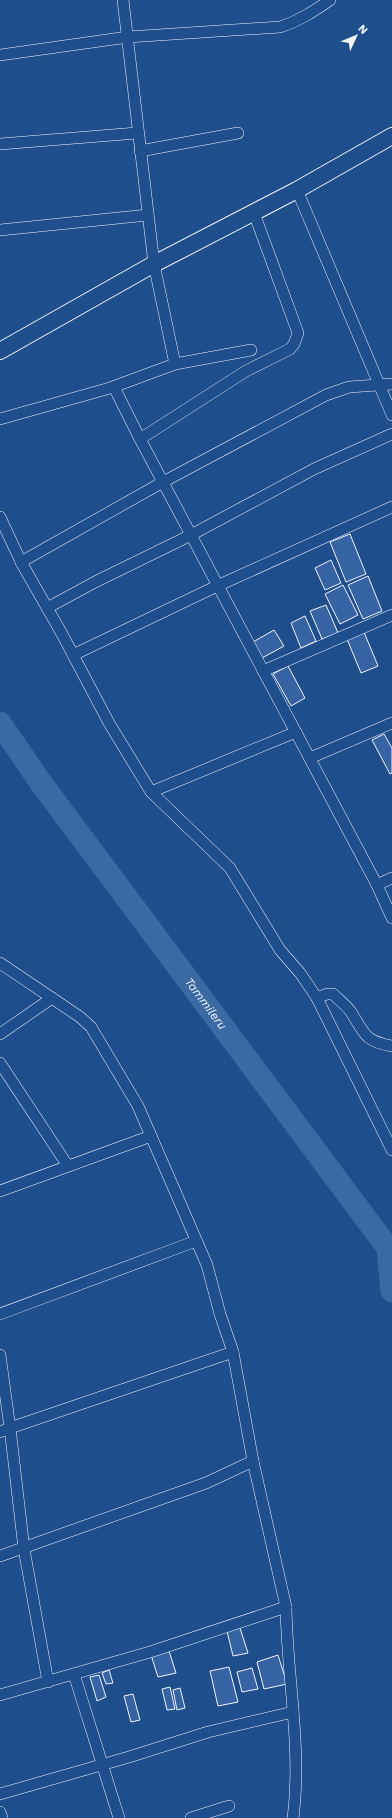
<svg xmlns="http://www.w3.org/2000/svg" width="392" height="1818" font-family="'Work Sans',sans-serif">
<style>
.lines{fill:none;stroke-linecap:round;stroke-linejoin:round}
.river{stroke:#3b69a3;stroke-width:23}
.building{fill:#3563a3;stroke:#f2f6ff}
.minor-casing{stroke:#f2f6ff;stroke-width:12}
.secondary-casing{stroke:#f2f6ff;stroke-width:18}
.minor{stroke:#1f4e8c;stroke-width:11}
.secondary{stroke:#1f4e8c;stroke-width:16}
.labels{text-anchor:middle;stroke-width:3;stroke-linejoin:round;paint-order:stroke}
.water-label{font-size:12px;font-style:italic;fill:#f2f6ff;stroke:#1f4e8c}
</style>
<rect width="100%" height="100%" fill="#1f4e8c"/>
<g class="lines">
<!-- river -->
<path class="river" id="s1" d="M 0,723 L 41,783 L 388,1248 L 392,1291"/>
</g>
<!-- building -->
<g class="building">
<polygon points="350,534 366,574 346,582 330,542"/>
<polygon points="331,560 341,583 325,590 315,568"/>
<polygon points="368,576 382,611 363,619 348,585"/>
<polygon points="343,585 358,615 340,624 325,594"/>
<polygon points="326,605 338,633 322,639 310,611"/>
<polygon points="305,616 316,641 301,648 291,623"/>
<polygon points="274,630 284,646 262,658 253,642"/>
<polygon points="364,632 378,666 361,673 347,639"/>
<polygon points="288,666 305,698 291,706 273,674"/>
<polygon points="384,734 392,748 392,773 390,774 372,740"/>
<polygon points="240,1628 248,1653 233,1656 227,1631"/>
<polygon points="169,1651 176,1673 158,1677 151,1655"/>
<polygon points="278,1655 287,1684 264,1689 257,1662"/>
<polygon points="229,1667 238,1702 218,1706 210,1671"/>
<polygon points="252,1668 258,1689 242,1692 237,1672"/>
<polygon points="109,1670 113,1683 106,1684 102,1673"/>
<polygon points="99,1675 106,1697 97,1701 90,1677"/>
<polygon points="170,1687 175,1709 167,1710 162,1689"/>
<polygon points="180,1688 185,1708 177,1710 173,1690"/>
<polygon points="133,1694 140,1720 131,1722 124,1696"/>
</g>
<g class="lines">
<defs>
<g id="minor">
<polyline points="123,0 154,264 175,364"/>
<path d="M 0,55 L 128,37 L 280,27 C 299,21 314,11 330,0"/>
<polyline points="0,144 137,133"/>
<polyline points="140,151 238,133"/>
<polyline points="297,190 392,415"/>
<polyline points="0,230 148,215"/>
<polyline points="114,387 140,439 377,885 392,918"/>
<polyline points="0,419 110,388 175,364 251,350"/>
<polyline points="140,439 246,371 290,349 294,344 298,333 254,213"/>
<polyline points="0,517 21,562 62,634 109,723 151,792 230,868 280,950 300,973 317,998"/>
<polyline points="21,562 163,482 326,395 349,387 392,384"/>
<polyline points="47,608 95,582 191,535 314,469 392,434"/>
<polyline points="73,655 217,586 392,507"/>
<polyline points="263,671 392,615"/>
<polyline points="310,758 392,723"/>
<polyline points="151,792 296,732"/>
<polyline points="377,885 392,878"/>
<polyline points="0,963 80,1017 91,1027 138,1106 207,1265 220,1314 233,1352"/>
<polyline points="0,1034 52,998"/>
<path d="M 392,1046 C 364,1041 365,1034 351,1012 C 346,1005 339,1000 333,994 L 327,994 L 317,998 L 392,1150"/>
<polyline points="0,1063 68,1166"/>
<polyline points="0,1191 151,1136"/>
<polyline points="0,1314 196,1241"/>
<polyline points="0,1355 10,1428 233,1352 253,1461 286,1607"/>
<polyline points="0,1432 10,1428 24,1549 48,1682"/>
<polyline points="0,1556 206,1483 253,1461"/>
<polyline points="74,1674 119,1818"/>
<path d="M 0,1695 L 150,1652 L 286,1607 C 287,1677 302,1748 293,1818"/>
<polyline points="0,1794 129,1757 208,1732 293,1712"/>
<polyline points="0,1812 2,1818"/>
<polyline points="191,1818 229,1806"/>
</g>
<polyline id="secondary" points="0,351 154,264 297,190 392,136"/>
</defs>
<!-- minor casing -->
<use href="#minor" class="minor-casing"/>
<!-- secondary casing -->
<use href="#secondary" class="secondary-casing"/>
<!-- minor -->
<use href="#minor" class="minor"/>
<!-- secondary -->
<use href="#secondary" class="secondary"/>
</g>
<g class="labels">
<!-- water labels -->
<g class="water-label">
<text dy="4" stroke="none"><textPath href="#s1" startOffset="348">Tammileru</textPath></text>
</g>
</g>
<!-- north arrow -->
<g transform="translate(356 36) rotate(46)" stroke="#1f4e8c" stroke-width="3" paint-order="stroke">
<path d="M0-3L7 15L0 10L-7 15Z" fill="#f2f6ff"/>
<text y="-6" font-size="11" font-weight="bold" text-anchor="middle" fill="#f2f6ff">N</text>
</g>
</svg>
